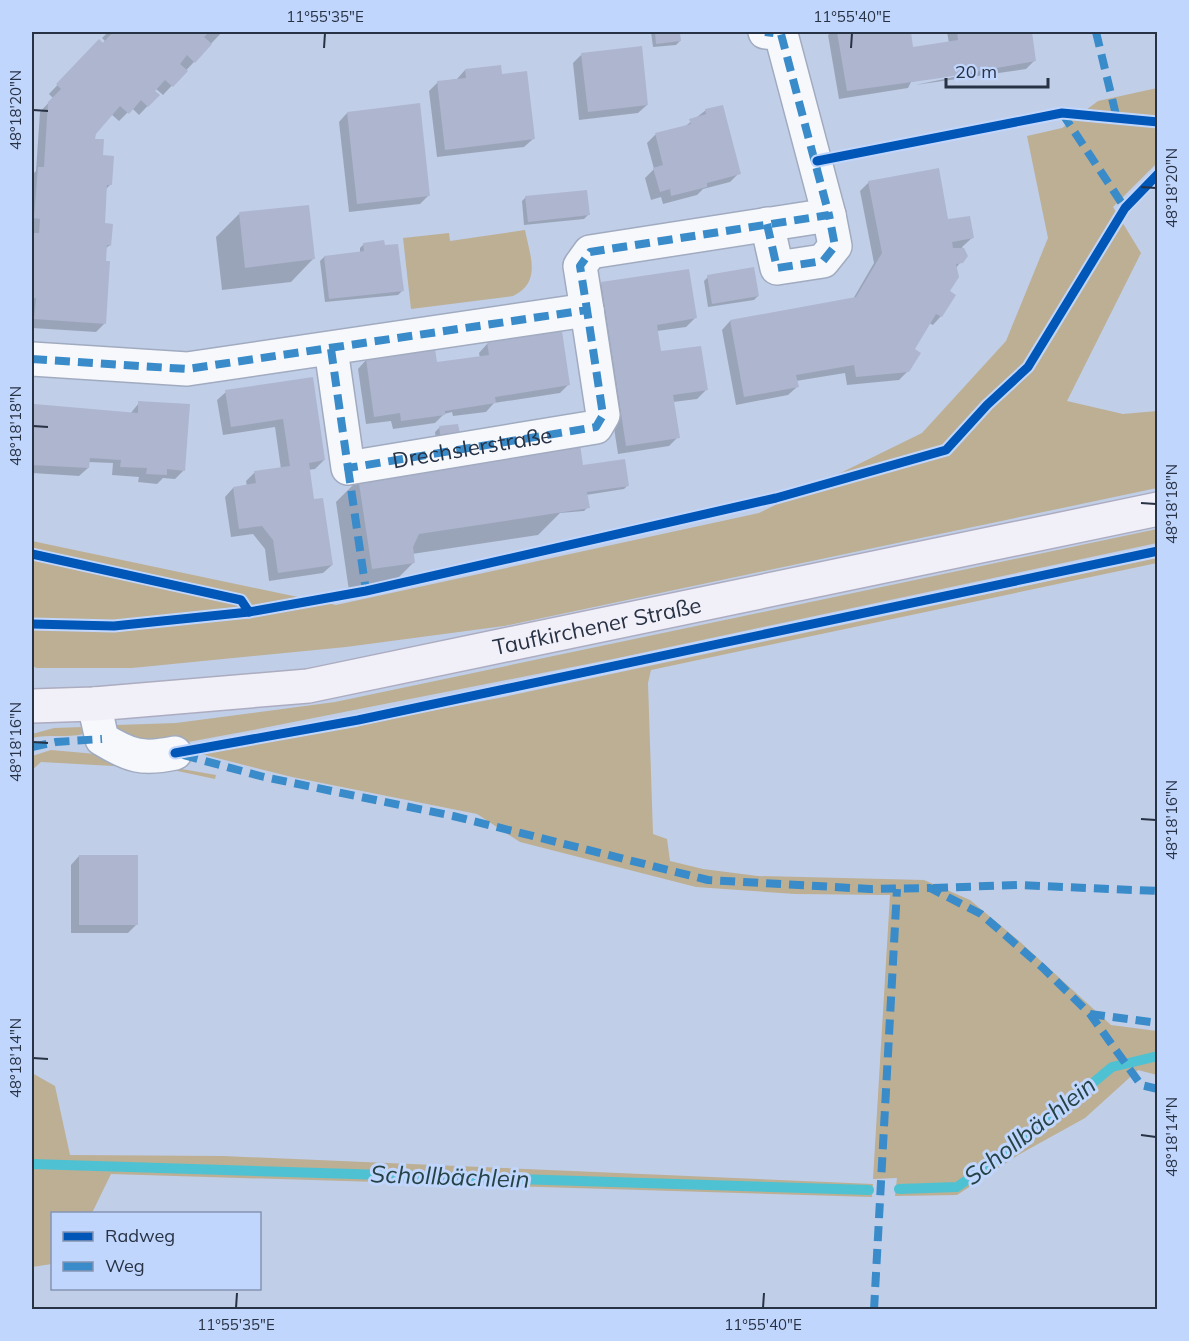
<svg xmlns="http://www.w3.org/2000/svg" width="1189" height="1341" font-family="Mulish,sans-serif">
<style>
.green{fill:#bcaf94}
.shadow{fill:#0003}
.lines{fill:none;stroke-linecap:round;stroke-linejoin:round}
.stream{stroke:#4ec2d2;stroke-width:10}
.building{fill:#aeb5cf}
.minor-casing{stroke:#a1abc0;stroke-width:36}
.major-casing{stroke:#acacc0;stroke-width:36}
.minor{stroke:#f6f8fc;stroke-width:33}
.major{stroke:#f1eff7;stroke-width:33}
.quiet{stroke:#398bc9;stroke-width:8;stroke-dasharray:15 8;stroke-linecap:butt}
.cycleway-casing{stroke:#c1d6fd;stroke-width:13}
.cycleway{stroke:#0057b8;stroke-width:9}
.ticks{fill:none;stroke:#283245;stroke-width:2}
.labels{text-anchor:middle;stroke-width:6;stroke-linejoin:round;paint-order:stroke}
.street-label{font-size:22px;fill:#283245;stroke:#c1d6fd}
.water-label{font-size:24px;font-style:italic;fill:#254346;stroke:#c1d6fd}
.neatline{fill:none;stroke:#283245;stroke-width:2}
.ticks-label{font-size:15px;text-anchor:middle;fill:#283245}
</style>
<rect width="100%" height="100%" fill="#c1cee8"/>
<!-- green -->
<g class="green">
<polygon points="1157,88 1157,163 1113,207 1141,253 1067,401 1123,414 1157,411 1157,488 504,626 346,647 132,668 36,668 32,665 32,541 336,605 759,513 922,433 1006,341 1048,238 1027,136 1062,128 1098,101"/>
<path d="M 525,230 C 530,256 542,282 513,296 L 411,309 L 403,238 L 449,233 L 450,241 Z"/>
<polygon points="1157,529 1157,543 618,658 253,730 161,747 122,739 116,725 176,723 335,702"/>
<polygon points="1157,558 1157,563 651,670 648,683 653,834 667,839 670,861 703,869 758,876 924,880 970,900 1018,940 1111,1025 1157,1031 1157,1075 1138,1070 1085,1118 1020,1154 957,1195 895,1196 897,1178 873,1179 890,895 795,894 696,887 520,842 477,814 292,777 201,754 499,698"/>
<path d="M 83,727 L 84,734 C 66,738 49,734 32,738 L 32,734 L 54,728 Z"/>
<polygon points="51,750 96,754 216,775 215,779 168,769 41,762 32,770 32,756"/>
<polygon points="32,1073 55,1086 70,1155 224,1156 873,1184 872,1197 111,1174 92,1213 52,1214 52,1264 32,1267"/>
</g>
<!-- shadow -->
<g class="shadow">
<polygon points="108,32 222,32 163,95 155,88 153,91 158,95 139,115 132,108 119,121 111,114 94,133 94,140 110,185 105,190 103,224 110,245 105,249 104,324 96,332 32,328 32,175 36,171 40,112 53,98 49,94 99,41 102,44 105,41 102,38"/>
<polygon points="651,32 679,32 680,41 676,45 653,47"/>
<polygon points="832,32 909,32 912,51 949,43 947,32 1030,32 1035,60 1026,69 915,85 954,77 954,74 911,82 908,88 839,99 828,35"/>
<polygon points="581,55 647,105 638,113 579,120 573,63"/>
<polygon points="465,70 533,139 524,147 437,157 429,91 438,82 457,79"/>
<polygon points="706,110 739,173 730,182 703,189 697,195 663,204 661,197 651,200 645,178 654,169 647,143 655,135 683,128"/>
<polygon points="347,113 428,196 420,204 349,212 339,122"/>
<polygon points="869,182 947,221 972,238 962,247 966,255 956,268 941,316 933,325 929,323 913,350 908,371 899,380 847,385 845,373 796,381 797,387 788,395 736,405 722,330 730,321 853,299 874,263 860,191"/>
<polygon points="526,197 588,215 584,219 524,225 522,201"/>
<polygon points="239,214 314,258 291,282 222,290 216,237"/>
<polygon points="364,244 402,291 398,295 325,302 320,261 324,257 360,253 360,248"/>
<polygon points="708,277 758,296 754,300 708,307 704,281"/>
<polygon points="602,284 695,318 686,327 657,331 660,353 706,390 697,399 673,402 678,437 669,446 618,454 593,292"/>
<polygon points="560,333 568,385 560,393 494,403 486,412 453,416 452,412 444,414 435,423 393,429 391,421 366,424 358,369 366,360 436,366 480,358 479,353 487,344"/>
<polygon points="312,379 324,460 315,469 308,470 313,501 332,565 323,573 269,581 265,549 253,534 231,537 225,497 233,488 247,486 246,481 255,472 281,469 275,427 223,435 217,400 226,392"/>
<polygon points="139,403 184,470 175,479 163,478 157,484 138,482 139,477 112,475 113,463 88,462 88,468 79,476 32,473 32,409 34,406 130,414"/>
<polygon points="457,425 437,445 435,432 439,428"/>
<polygon points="582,467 628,485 624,489 586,495 588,507 584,511 560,513 538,535 412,554 414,562 390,586 349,591 336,502 359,479"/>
<polygon points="79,856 136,925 128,933 71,933 71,865"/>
</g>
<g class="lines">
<!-- stream -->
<g class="stream">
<polyline points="32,1164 869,1190"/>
<polyline points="899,1189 957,1187 1023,1141 1112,1067 1158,1056"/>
</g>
</g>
<!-- building -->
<g class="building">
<polygon points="113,32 209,32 204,37 212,44 195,63 187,55 180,64 188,71 173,87 165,80 155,91 160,95 148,107 141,100 129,114 120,106 96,134 95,139 104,139 103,155 114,156 112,185 107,185 105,223 113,224 111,246 107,245 106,261 110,261 106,324 34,319 36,298 32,298 33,233 39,233 40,219 34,218 38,167 44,167 48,102 61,89 56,84 99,39 103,43"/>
<polygon points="655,32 680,32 681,41 656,44"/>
<polygon points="837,32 911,32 913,47 958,40 957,32 1032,32 1036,61 941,78 847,91"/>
<polygon points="642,46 648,105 588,112 581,53"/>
<polygon points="501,65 502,74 527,71 535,139 445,150 437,81 466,78 465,69"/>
<polygon points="420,103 430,196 357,204 347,112"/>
<polygon points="723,105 741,174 707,183 707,187 671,196 670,189 660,192 653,168 663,165 655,133 691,124 689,119 706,114 705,109"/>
<polygon points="939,168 948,219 970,216 974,238 952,242 953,248 964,248 968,256 963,263 956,264 959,277 950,291 956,295 942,317 936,314 915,349 921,353 909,372 856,377 854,365 796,375 799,387 744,397 730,320 856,297 882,253 868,181"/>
<polygon points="587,190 590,215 528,222 525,196"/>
<polygon points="309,205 315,259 245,268 239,212"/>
<polygon points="384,240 385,245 398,244 404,291 329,299 324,256 364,251 363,243"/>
<polygon points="754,267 759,296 712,304 707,275"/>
<polygon points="689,269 697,318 657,325 661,351 701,346 708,390 673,395 680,438 626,446 601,282"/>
<polygon points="562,331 570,385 495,397 496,403 445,411 445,415 401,421 400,413 374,417 366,359 435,349 437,362 489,355 487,342"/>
<polygon points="313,377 325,460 309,463 314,499 323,498 333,565 278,573 273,540 262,526 239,529 233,487 256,483 254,471 290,466 283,419 231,427 225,390"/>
<polygon points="138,401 190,404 185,471 167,469 167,475 146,474 147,468 120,467 121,460 90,458 89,468 32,465 34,404 138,413"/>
<polygon points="458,424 461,439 441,442 439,426"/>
<polygon points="580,444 583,465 625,459 629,486 587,492 590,508 419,534 413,547 415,563 372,569 358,477"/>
<rect x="79" y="855" width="59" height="70"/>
</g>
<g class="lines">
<defs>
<g id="minor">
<polyline points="767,224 777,268 823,261 835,246 829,215"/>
<path id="s1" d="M 331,349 L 348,468 L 596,427 L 603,415 L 587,310"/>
<polyline points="32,359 187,369 587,310 580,266 590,252 829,215 781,34 765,32"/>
<path d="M 94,704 L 102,739 C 130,756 142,760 175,753"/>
</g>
<g id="major">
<path id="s2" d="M 32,706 L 94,704 L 308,686 L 1158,509"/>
</g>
</defs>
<!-- minor casing -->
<use href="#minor" class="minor-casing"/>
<!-- major casing -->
<use href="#major" class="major-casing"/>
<!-- minor -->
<use href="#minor" class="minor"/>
<!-- major -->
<use href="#major" class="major"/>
<!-- quiet -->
<g class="quiet">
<polyline points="1096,32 1117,119"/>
<polyline points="1062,113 1125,208"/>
<polyline points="767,224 777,268 823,261 835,246 829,215"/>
<polyline points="331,349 348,468 596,427 603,415 587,310"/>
<polyline points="32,359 187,369 587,310 580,266 590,252 829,215 781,34 765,32"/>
<polyline points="348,468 366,591"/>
<polyline points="32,747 56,742 102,739"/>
<polyline points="183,755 264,777 453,816 708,880 870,889 930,888 981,914 1043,968 1090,1014 1141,1085 1158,1089"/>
<polyline points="933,888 1017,885 1158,891"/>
<polyline points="1090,1014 1158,1023"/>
<polyline points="874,1310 897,889"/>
</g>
<defs>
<g id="cycleway">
<polyline points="817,161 1062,113 1158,122"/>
<polyline points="32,554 241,600 249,612"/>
<polyline points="32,624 114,626 249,612 366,591 776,498 946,450 987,405 1028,367 1125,208 1158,174"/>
<polyline points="175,753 358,720 1158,551"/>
</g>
</defs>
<!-- cycleway casing -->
<use href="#cycleway" class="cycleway-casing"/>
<!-- cycleway -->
<use href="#cycleway" class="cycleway"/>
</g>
<!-- ticks -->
<path class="ticks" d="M 324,48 L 325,33M 851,48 L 852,33M 33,110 L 48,111M 1141,187 L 1156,188M 33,426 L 48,427M 1141,503 L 1156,504M 33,742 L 48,743M 1141,819 L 1156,820M 33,1058 L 48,1059M 1141,1135 L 1156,1137M 236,1308 L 237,1293M 763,1308 L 764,1293"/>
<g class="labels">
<!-- street labels -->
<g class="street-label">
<text dy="8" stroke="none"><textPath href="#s1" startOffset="246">Drechslerstraße</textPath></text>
<text dy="8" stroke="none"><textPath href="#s2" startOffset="572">Taufkirchener Straße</textPath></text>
</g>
<!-- water labels -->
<g class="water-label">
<text transform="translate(1030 1131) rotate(-38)" y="8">Schollbächlein</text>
<text transform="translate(450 1177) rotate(2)" y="8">Schollbächlein</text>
</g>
</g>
<!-- border -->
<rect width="1189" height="1341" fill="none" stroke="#c1d6fd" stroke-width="66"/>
<!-- legend -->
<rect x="51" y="1212" width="210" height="78" fill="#c1d6fd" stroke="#8494b3" stroke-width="1.5"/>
<rect x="63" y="1232" width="30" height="9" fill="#0057b8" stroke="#8494b3" stroke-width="1.5"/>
<text x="105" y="1242" font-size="18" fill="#283245">Radweg</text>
<rect x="63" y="1262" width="30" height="9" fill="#398bc9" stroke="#8494b3" stroke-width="1.5"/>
<text x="105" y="1272" font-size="18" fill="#283245">Weg</text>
<!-- scale -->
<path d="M946 78v9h102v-9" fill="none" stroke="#283245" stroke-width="3"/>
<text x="955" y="78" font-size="18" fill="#283245" stroke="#c1d6fd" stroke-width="4.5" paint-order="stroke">20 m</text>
<rect x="33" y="33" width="1123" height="1275" class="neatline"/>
<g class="ticks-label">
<text x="325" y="22">11°55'35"E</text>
<text x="852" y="22">11°55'40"E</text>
<text transform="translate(16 110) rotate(-90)" y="5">48°18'20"N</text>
<text transform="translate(1172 188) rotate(-90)" y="5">48°18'20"N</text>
<text transform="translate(16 426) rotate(-90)" y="5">48°18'18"N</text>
<text transform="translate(1172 504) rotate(-90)" y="5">48°18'18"N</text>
<text transform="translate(16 742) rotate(-90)" y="5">48°18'16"N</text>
<text transform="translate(1172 820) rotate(-90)" y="5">48°18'16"N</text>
<text transform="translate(16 1058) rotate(-90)" y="5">48°18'14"N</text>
<text transform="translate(1172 1137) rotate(-90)" y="5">48°18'14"N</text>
<text x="236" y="1330">11°55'35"E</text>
<text x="763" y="1330">11°55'40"E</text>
</g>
</svg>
